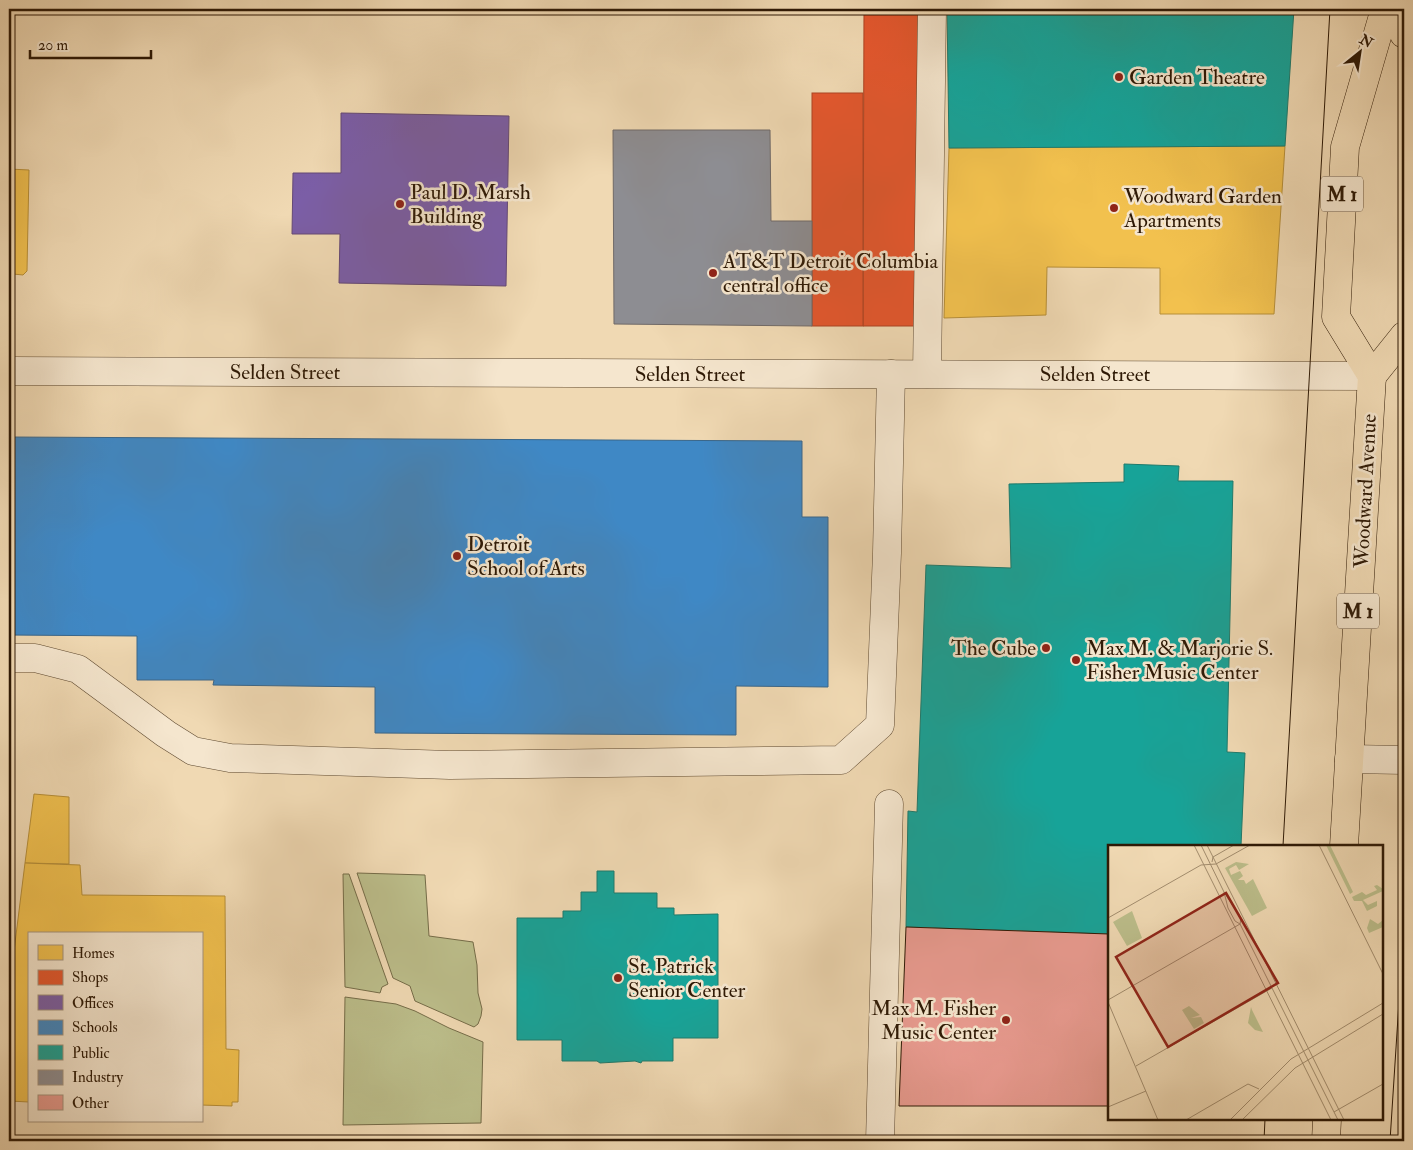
<svg xmlns="http://www.w3.org/2000/svg" width="1413" height="1150" font-family="'IM FELL Double Pica',serif">
<style>
.green{fill:#bcbe8b;stroke:#756c48}
.homes{fill:#f2c14e;stroke:#b78f38}
.shops{fill:#e4572e;stroke:#ad4422}
.offices{fill:#7b5ea7;stroke:#644976}
.schools{fill:#3f88c5;stroke:#3a678b}
.public{fill:#17a398;stroke:#1e7a6c}
.industry{fill:#8d8d92;stroke:#706a68}
.building{fill:#e89a8f;stroke:#2e1905}
.lines{fill:none;stroke-linecap:round;stroke-linejoin:round}
.minor-casing{stroke:#5e4930;stroke-width:29}
.major-casing{stroke:#2e1905;stroke-width:29}
.minor{stroke:#f5e6ce;stroke-width:28}
.major{stroke:#f0d9b3;stroke-width:28}
.tram{stroke:#2e1905;stroke-width:1}
.poi-dot{fill:#8f2418;stroke:#f5e6ce;stroke-width:2}
.labels{text-anchor:middle;stroke-width:5;stroke-linejoin:round;paint-order:stroke}
.shield{fill:#f5e6ce;stroke:#6a5641;stroke-width:1}
.shield-label{font-size:20px;font-weight:bold;fill:#2e1905}
.poi-label{font-size:21px;fill:#2e1905;stroke:#f5e6ce;text-anchor:start}
.street-label{font-size:21px;fill:#2e1905;stroke:#f5e6ce}
.inset-road{fill:none;stroke:#a28c6d;stroke-width:1}
.view{fill:#8f2418;fill-opacity:0.15;stroke:#8f2418;stroke-width:2.5}
.inset-edge{fill:none;stroke:#2e1905;stroke-width:2.5}
</style>
<rect width="100%" height="100%" fill="#f0d9b3"/>
<filter id="stains"><feTurbulence type="fractalNoise" baseFrequency=".004" numOctaves="4"/><feColorMatrix values="0 0 0 0 .2 0 0 0 0 .09 0 0 0 0 .02 0 0 0 .5 -.17"/></filter>
<radialGradient id="worn" r=".72"><stop offset=".6" stop-color="#630" stop-opacity="0"/><stop offset="1" stop-color="#630" stop-opacity=".3"/></radialGradient>
<!-- green -->
<g class="green">
<polygon points="357,873 425,875 429,936 473,942 477,965 478,993 482,1009 481,1016 478,1024 474,1027 415,1001 410,986 393,978"/>
<polygon points="343,874 349,874 388,984 382,987 380,993 345,987"/>
<polygon points="345,997 396,1004 415,1011 449,1028 483,1042 481,1123 343,1125"/>
</g>
<!-- homes -->
<g class="homes">
<polygon points="1285,146 1274,314 1160,314 1160,268 1047,267 1046,315 944,318 949,148"/>
<polygon points="9,169 29,170 27,271 23,275 13,274 9,271"/>
<polygon points="34,794 69,797 69,864 25,863"/>
<polygon points="25,863 80,865 82,895 225,896 226,1049 239,1050 238,1102 232,1102 232,1106 201,1105 201,934 29,934 29,1102 9,1101 9,991"/>
</g>
<!-- shops -->
<g class="shops">
<polygon points="864,9 905,9 920,14 920,326 863,326"/>
<rect x="812" y="93" width="51" height="233"/>
</g>
<!-- offices -->
<polygon class="offices" points="341,113 509,116 506,286 339,283 340,234 292,234 293,173 341,173"/>
<!-- schools -->
<polygon class="schools" points="9,437 802,441 802,517 828,517 828,687 736,686 736,735 375,733 375,687 213,685 214,680 137,680 137,636 9,635"/>
<!-- public -->
<g class="public">
<polygon points="947,9 1294,9 1285,146 949,148"/>
<polygon points="1124,464 1179,466 1178,481 1233,481 1227,752 1245,753 1241,846 1109,846 1109,934 906,927 908,811 917,812 926,565 1011,568 1009,484 1124,482"/>
<polygon points="597,871 614,871 614,893 657,893 657,908 674,908 674,915 718,914 718,1038 673,1038 673,1061 642,1061 641,1063 635,1061 600,1063 597,1061 562,1061 562,1040 517,1040 517,918 563,918 563,911 581,911 581,892 597,892"/>
</g>
<!-- industry -->
<polygon class="industry" points="613,130 770,130 771,221 812,221 812,326 614,324"/>
<!-- building -->
<polygon class="building" points="906,927 1109,934 1109,1106 899,1106"/>
<g class="lines">
<defs>
<g id="minor">
<polyline points="9,371 1372,376"/>
<polyline points="927,374 932,9"/>
<polyline points="9,658 35,658 78,669 166,734 193,751 230,758 450,765 841,760 880,725 887,553 891,374"/>
<polyline points="1349,759 1404,760"/>
<polyline points="880,1141 889,804"/>
</g>
<g id="major">
<polyline points="1400,9 1404,34"/>
<polyline points="1372,376 1404,336"/>
<polyline points="1344,846 1372,376 1336,317 1345,147 1385,9"/>
<polyline points="1326,1141 1327,1119"/>
</g>
</defs>
<!-- minor casing -->
<use href="#minor" class="minor-casing"/>
<!-- major casing -->
<use href="#major" class="major-casing"/>
<!-- minor -->
<use href="#minor" class="minor"/>
<!-- major -->
<use href="#major" class="major"/>
<!-- tram -->
<g class="tram">
<polyline points="1283,846 1330,9"/>
<polyline points="1264,1141 1265,1119"/>
<polyline points="1390,1141 1404,924"/>
</g>
</g>
<!-- markers -->
<g class="poi-dot">
<circle cx="1119" cy="77" r="5"/>
<circle cx="400" cy="204" r="5"/>
<circle cx="1114" cy="208" r="5"/>
<circle cx="713" cy="273" r="5"/>
<circle cx="457" cy="556" r="5"/>
<circle cx="1046" cy="648" r="5"/>
<circle cx="1076" cy="660" r="5"/>
<circle cx="618" cy="978" r="5"/>
<circle cx="1006" cy="1020" r="5"/>
</g>
<g class="labels">
<!-- shield labels -->
<g class="shield">
<rect x="1321" y="176.5" width="42" height="35" rx="4"/>
<rect x="1337" y="593.5" width="42" height="35" rx="4"/>
</g>
<g class="shield-label">
<text x="1342" y="201">M 1</text>
<text x="1358" y="618">M 1</text>
</g>
<!-- poi labels -->
<g class="poi-label">
<text x="1129" y="84">Garden Theatre</text>
<text x="410" y="199">Paul D. Marsh<tspan x="410" dy="24">Building</tspan></text>
<text x="1124" y="203">Woodward Garden<tspan x="1124" dy="24">Apartments</tspan></text>
<text x="723" y="268">AT&amp;T Detroit Columbia<tspan x="723" dy="24">central office</tspan></text>
<text x="467" y="551">Detroit<tspan x="467" dy="24">School of Arts</tspan></text>
<text x="1036" y="655" text-anchor="end">The Cube</text>
<text x="1086" y="655">Max M. &amp; Marjorie S.<tspan x="1086" dy="24">Fisher Music Center</tspan></text>
<text x="628" y="973">St. Patrick<tspan x="628" dy="24">Senior Center</tspan></text>
<text x="996" y="1015" text-anchor="end">Max M. Fisher<tspan x="996" dy="24">Music Center</tspan></text>
</g>
<!-- street labels -->
<g class="street-label">
<text x="285" y="379">Selden Street</text>
<text x="690" y="381">Selden Street</text>
<text x="1095" y="381">Selden Street</text>
<text transform="translate(1365 491) rotate(-87)" y="7">Woodward Avenue</text>
</g>
</g>
<!-- overview -->
<g transform="translate(1108 845)">
<rect width="275" height="275" fill="#f0d9b3"/>
<path d="M 218,0 L 222,0 L 245,47 L 242,49 ZM 128,17 L 141,19 L 131,25 L 128,20 L 121,24 L 123,30 L 132,26 L 135,31 L 130,35 L 136,35 L 138,39 L 145,34 L 159,63 L 144,71 L 117,23 ZM 269,40 L 275,44 L 275,46 L 255,55 L 260,60 L 269,56 L 269,61 L 259,66 L 254,56 L 246,56 L 244,52 L 254,47 L 258,50 L 269,45 L 266,41 ZM 24,66 L 34,93 L 19,101 L 5,77 ZM 262,74 L 270,79 L 275,75 L 275,82 L 261,88 L 259,83 ZM 81,161 L 92,170 L 83,173 L 93,172 L 96,178 L 86,184 L 74,165 ZM 143,162 L 144,165 L 155,187 L 147,185 L 140,178 Z" fill="#bcbe8b"/>
<path class="inset-road" d="M 86,0 L 223,275M 93,0 L 116,47 L 120,63 L 127,76 L 132,79M 99,0 L 236,275M 211,0 L 275,129M 104,17 L 105,12 L 126,0M 116,47 L 133,73 L 132,79 L 230,275M 0,73 L 93,20 L 108,19 L 142,0M 0,155 L 132,79M 0,157 L 50,275M 28,221 L 164,143M 0,262 L 38,246M 226,267 L 275,239M 78,275 L 140,239 L 151,244M 122,275 L 183,214 L 275,158M 134,275 L 187,223 L 275,169"/>
<path class="view" d="M 118,48 L 170,138 L 60,202 L 8,112 Z"/>
<rect width="275" height="275" class="inset-edge"/>
</g>
<!-- margin -->
<rect width="1413" height="1150" fill="none" stroke="#f0d9b3" stroke-width="30"/>
<rect x="10" y="10" width="1393" height="1130" fill="none" stroke="#2e1905" stroke-width="2.5"/>
<rect x="15" y="15" width="1383" height="1120" fill="none" stroke="#2e1905"/>
<!-- legend -->
<rect x="28" y="932" width="175" height="190" fill="#f5e6ce" stroke="#a5947e"/>
<rect x="38" y="945" width="25" height="15" fill="#f2c14e" stroke="#a5947e"/>
<text x="72" y="958" font-size="15" fill="#2e1905">Homes</text>
<rect x="38" y="970" width="25" height="15" fill="#e4572e" stroke="#a5947e"/>
<text x="72" y="982" font-size="15" fill="#2e1905">Shops</text>
<rect x="38" y="995" width="25" height="15" fill="#7b5ea7" stroke="#a5947e"/>
<text x="72" y="1008" font-size="15" fill="#2e1905">Offices</text>
<rect x="38" y="1020" width="25" height="15" fill="#3f88c5" stroke="#a5947e"/>
<text x="72" y="1032" font-size="15" fill="#2e1905">Schools</text>
<rect x="38" y="1045" width="25" height="15" fill="#17a398" stroke="#a5947e"/>
<text x="72" y="1058" font-size="15" fill="#2e1905">Public</text>
<rect x="38" y="1070" width="25" height="15" fill="#8d8d92" stroke="#a5947e"/>
<text x="72" y="1082" font-size="15" fill="#2e1905">Industry</text>
<rect x="38" y="1095" width="25" height="15" fill="#e89a8f" stroke="#a5947e"/>
<text x="72" y="1108" font-size="15" fill="#2e1905">Other</text>
<!-- north arrow -->
<g transform="translate(1360 52) rotate(30)" stroke="#f5e6ce" stroke-width="4" paint-order="stroke">
<path d="M0-4L9 19L0 12L-9 19Z" fill="#2e1905"/>
<text y="-8" font-size="14" font-weight="bold" text-anchor="middle" fill="#2e1905">N</text>
</g>
<!-- scale -->
<path d="M30 50v8h121v-8" fill="none" stroke="#2e1905" stroke-width="2.5"/>
<text x="38" y="50" font-size="15" fill="#2e1905" stroke="#f5e6ce" stroke-width="4" paint-order="stroke">20 m</text>
<rect width="100%" height="100%" filter="url(#stains)"/>
<rect width="100%" height="100%" fill="url(#worn)"/>
</svg>
